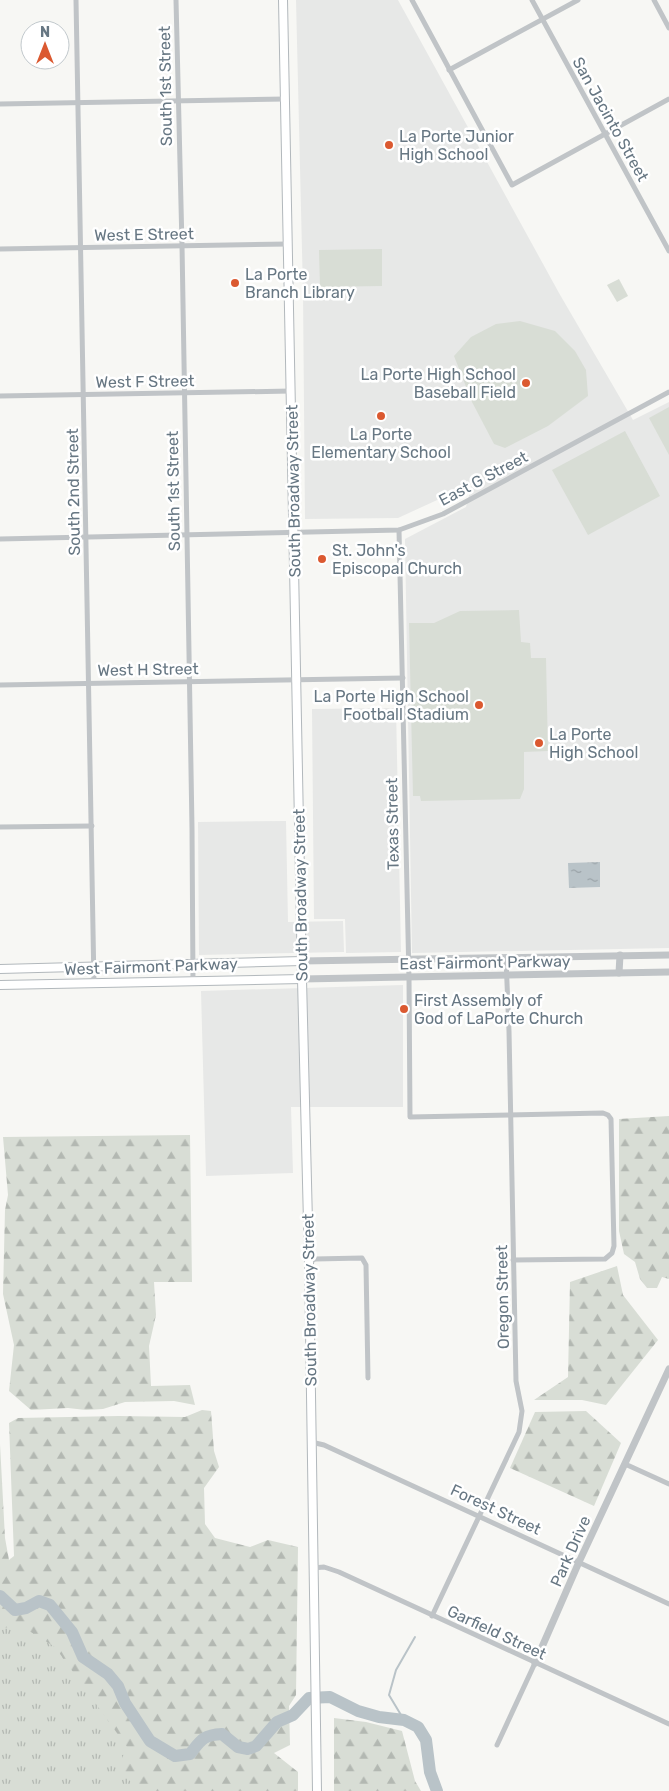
<svg xmlns="http://www.w3.org/2000/svg" width="669" height="1791" font-family="Rubik,sans-serif">
<style>
.built{fill:#e7e8e7}
.grass{fill:url(#grass-tufts)}
.forest{fill:url(#forest-firs)}
.pitch{fill:#d8ddd5}
.water{fill:url(#water-ripples)}
.lines{fill:none;stroke-linecap:round;stroke-linejoin:round}
.stream{stroke:#b9c3c8;stroke-width:2}
.river{stroke:#b9c3c8;stroke-width:12}
.secondary-casing{stroke:#b2b8bc;stroke-width:10}
.minor{stroke:#c0c4c7;stroke-width:5}
.tertiary{stroke:#c0c4c7;stroke-width:7}
.secondary{stroke:#fff;stroke-width:8}
.poi-dot{fill:#db5930;stroke:#fff;stroke-width:2}
.labels{text-anchor:middle;stroke-width:5;stroke-linejoin:round;paint-order:stroke}
.street-label{font-size:16px;fill:#677783;stroke:#fff}
.poi-label{font-size:16px;fill:#677783;stroke:#fff;text-anchor:start}
</style>
<defs>
<pattern id="grass-tufts" width="24" height="20" patternUnits="userSpaceOnUse" patternTransform="scale(1.25)"><rect width="24" height="20" fill="#d8ddd5"/><path d="M3 7l-1-3M5 7V3M7 7l1-3M15 17l-1-3M17 17v-4M19 17l1-3" fill="none" stroke="#b3b8b2"/></pattern>
<pattern id="forest-firs" width="22" height="20" patternUnits="userSpaceOnUse" patternTransform="scale(1.25)"><rect width="22" height="20" fill="#d8ddd5"/><path d="M5 1l3.5 6h-7zM16 11l3.5 6h-7z" fill="#b3b8b2"/></pattern>
<pattern id="water-ripples" width="26" height="14" patternUnits="userSpaceOnUse" patternTransform="scale(1.25)"><rect width="26" height="14" fill="#b9c3c8"/><path d="M2 4q2-2 4 0t4 0M15 11q2-2 4 0t4 0" fill="none" stroke="#9aa3a8"/></pattern>
</defs>
<rect width="100%" height="100%" fill="#f7f7f4"/>
<!-- built -->
<g class="built">
<polygon points="296,0 398,0 559,293 633,420 669,402 669,948 412,953 405,539 466,507 472,484 398,518 305,519 303,292"/>
<polygon points="396,708 401,952 346,953 345,919 314,919 312,709"/>
<polygon points="286,821 288,922 343,921 344,952 199,955 198,822"/>
<polygon points="403,985 403,1107 291,1107 293,1173 206,1176 201,991"/>
</g>
<!-- grass -->
<polygon class="grass" points="0,1596 62,1621 151,1791 0,1791"/>
<!-- forest -->
<g class="forest">
<polygon points="669,1116 669,1279 662,1277 657,1288 647,1288 640,1279 635,1262 624,1254 619,1231 619,1119"/>
<polygon points="190,1135 192,1282 154,1282 156,1315 149,1346 151,1386 190,1385 195,1405 174,1401 125,1402 103,1409 86,1410 68,1408 31,1410 9,1391 14,1345 3,1294 5,1210 8,1195 3,1137"/>
<polygon points="617,1266 623,1295 658,1340 606,1405 582,1400 534,1400 568,1377 570,1282"/>
<polygon points="202,1410 211,1411 214,1451 219,1467 204,1488 205,1524 215,1538 250,1547 268,1540 298,1547 296,1695 289,1706 290,1745 274,1753 298,1772 298,1791 139,1791 118,1768 127,1747 55,1647 26,1629 0,1627 0,1444 5,1538 9,1560 14,1556 9,1423 18,1418 119,1416 185,1417"/>
<polygon points="586,1411 621,1443 594,1506 510,1468 535,1412"/>
<polygon points="334,1718 366,1722 402,1731 415,1781 421,1791 334,1791"/>
</g>
<!-- pitch -->
<g class="pitch">
<polygon points="382,249 382,286 320,287 319,250"/>
<polygon points="619,279 628,296 617,302 607,285"/>
<polygon points="520,321 555,331 575,351 586,370 588,396 548,426 505,448 494,444 472,402 454,356 471,337 496,324"/>
<polygon points="669,407 669,455 649,418"/>
<polygon points="625,431 660,496 588,535 552,470"/>
<polygon points="519,610 521,642 530,643 531,658 546,658 548,751 524,752 524,789 520,799 421,801 420,796 413,796 409,623 434,623 460,611"/>
</g>
<!-- water -->
<polygon class="water" points="600,862 600,887 569,888 568,863"/>
<g class="lines">
<!-- stream -->
<polyline class="stream" points="404,1720 389,1695 396,1670 415,1637"/>
<!-- river -->
<path class="river" d="M 0,1596 L 15,1610 L 26,1608 L 39,1601 L 50,1605 L 72,1632 L 83,1657 L 108,1674 L 118,1686 L 125,1703 L 150,1741 L 175,1756 L 190,1754 C 201,1740 203,1735 222,1734 L 238,1747 L 248,1749 L 256,1746 L 277,1722 L 293,1715 L 309,1698 L 330,1697 L 358,1711 L 379,1717 L 404,1720 L 418,1727 L 426,1740 L 430,1772 L 437,1791"/>
<defs>
<g id="secondary">
<polyline points="283,0 302,979 309,1263 317,1791"/>
<polyline points="0,969 302,961"/>
<polyline points="0,985 302,979"/>
</g>
</defs>
<!-- secondary casing -->
<use href="#secondary" class="secondary-casing"/>
<!-- minor -->
<g class="minor">
<polyline points="76,0 94,984"/>
<polyline points="176,0 182,245 192,828 193,982"/>
<polyline points="412,0 512,185 669,99"/>
<polyline points="532,0 669,251"/>
<polyline points="654,0 669,28"/>
<polyline points="449,70 578,0"/>
<polyline points="0,104 285,99"/>
<polyline points="0,249 288,244"/>
<polyline points="0,396 291,391"/>
<polyline points="399,530 409,978 410,1117 603,1113 608,1115 611,1119 614,1246 612,1253 605,1259 513,1260"/>
<polyline points="0,539 399,530 443,514 669,392"/>
<polyline points="0,685 403,678"/>
<polyline points="0,827 92,826"/>
<polyline points="309,1263 315,1259 362,1258 366,1265 368,1378"/>
<polyline points="311,1442 324,1445 669,1604"/>
<polyline points="625,1464 669,1484"/>
<polyline points="313,1568 324,1567 339,1572 669,1724"/>
<polyline points="432,1616 519,1432 522,1411 516,1381 509,1031 506,959"/>
<polyline points="497,1745 535,1663"/>
</g>
<!-- tertiary -->
<g class="tertiary">
<polyline points="302,961 669,955"/>
<polyline points="619,973 620,955"/>
<polyline points="302,979 669,972"/>
<polyline points="535,1663 579,1562 669,1369"/>
</g>
<!-- secondary -->
<use href="#secondary" class="secondary"/>
</g>
<!-- markers -->
<g class="poi-dot">
<circle cx="389" cy="145" r="5"/>
<circle cx="235" cy="283" r="5"/>
<circle cx="526" cy="383" r="5"/>
<circle cx="381" cy="416" r="5"/>
<circle cx="322" cy="559" r="5"/>
<circle cx="479" cy="705" r="5"/>
<circle cx="539" cy="743" r="5"/>
<circle cx="404" cy="1009" r="5"/>
</g>
<g class="labels">
<!-- street labels -->
<g class="street-label">
<text transform="translate(165 86) rotate(-91)" y="6">South 1st Street</text>
<text transform="translate(611 119) rotate(61)" y="6">San Jacinto Street</text>
<text transform="translate(144 234) rotate(-1)" y="6">West E Street</text>
<text transform="translate(145 381) rotate(-1)" y="6">West F Street</text>
<text transform="translate(483 478) rotate(-28)" y="6">East G Street</text>
<text transform="translate(173 491) rotate(-91)" y="6">South 1st Street</text>
<text transform="translate(293 491) rotate(-91)" y="6">South Broadway Street</text>
<text transform="translate(73 492) rotate(-91)" y="6">South 2nd Street</text>
<text transform="translate(148 669) rotate(-1)" y="6">West H Street</text>
<text transform="translate(392 824) rotate(-91)" y="6">Texas Street</text>
<text transform="translate(300 895) rotate(-91)" y="6">South Broadway Street</text>
<text transform="translate(485 962) rotate(-1)" y="6">East Fairmont Parkway</text>
<text transform="translate(151 966) rotate(-2)" y="6">West Fairmont Parkway</text>
<text transform="translate(502 1297) rotate(-91)" y="6">Oregon Street</text>
<text transform="translate(309 1300) rotate(-91)" y="6">South Broadway Street</text>
<text transform="translate(496 1509) rotate(25)" y="6">Forest Street</text>
<text transform="translate(570 1551) rotate(-66)" y="6">Park Drive</text>
<text transform="translate(497 1632) rotate(25)" y="6">Garfield Street</text>
</g>
<!-- poi labels -->
<g class="poi-label">
<text x="399" y="142">La Porte Junior<tspan x="399" dy="18">High School</tspan></text>
<text x="245" y="280">La Porte<tspan x="245" dy="18">Branch Library</tspan></text>
<text x="516" y="380" text-anchor="end">La Porte High School<tspan x="516" dy="18">Baseball Field</tspan></text>
<text x="381" y="440" text-anchor="middle">La Porte<tspan x="381" dy="18">Elementary School</tspan></text>
<text x="332" y="556">St. John's<tspan x="332" dy="18">Episcopal Church</tspan></text>
<text x="469" y="702" text-anchor="end">La Porte High School<tspan x="469" dy="18">Football Stadium</tspan></text>
<text x="549" y="740">La Porte<tspan x="549" dy="18">High School</tspan></text>
<text x="414" y="1006">First Assembly of<tspan x="414" dy="18">God of LaPorte Church</tspan></text>
</g>
</g>
<!-- north arrow -->
<g transform="translate(45 45)"><circle r="24" fill="#ffffff" stroke="#c2c9cd"/>
<path d="M0-4L9 19L0 12L-9 19Z" fill="#db5930"/>
<text y="-8" font-size="14" font-weight="bold" text-anchor="middle" fill="#677783">N</text>
</g>
</svg>
